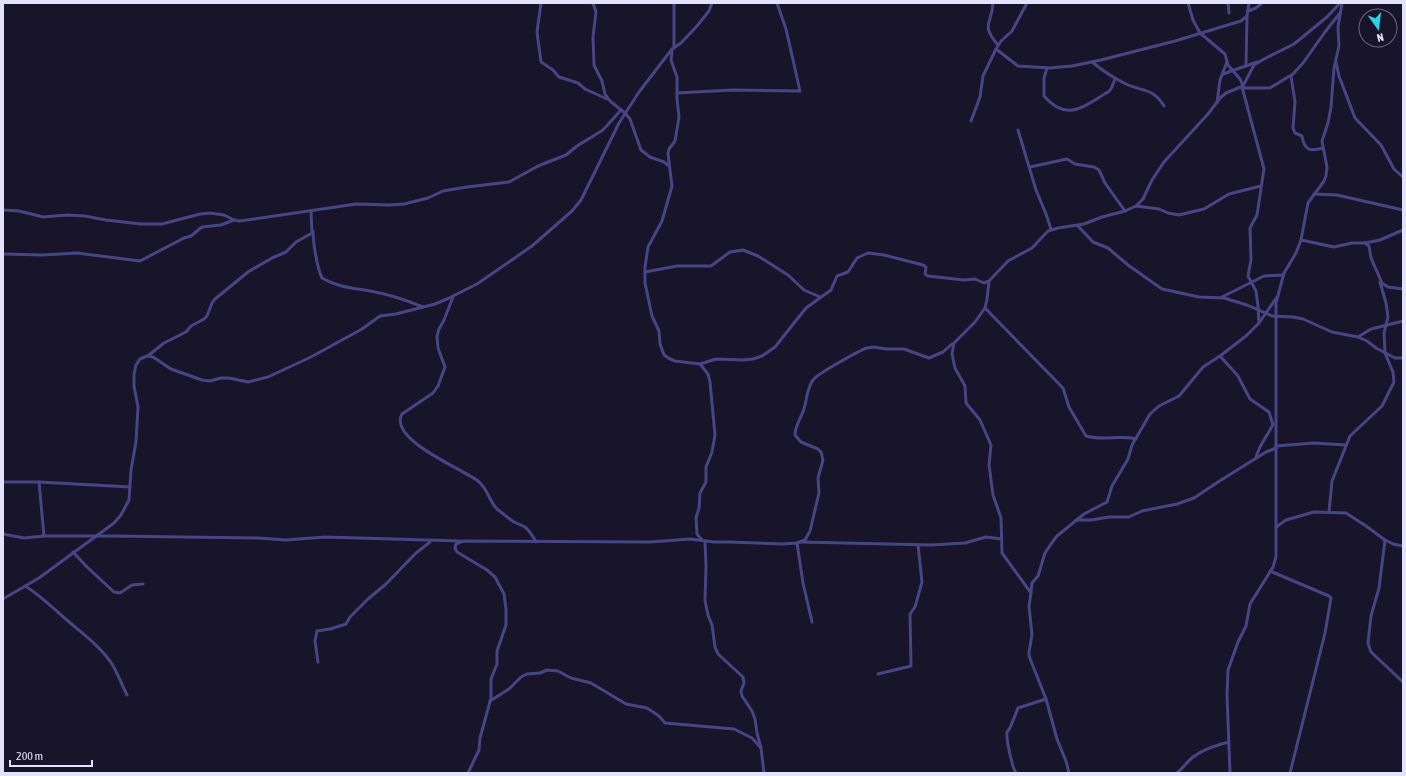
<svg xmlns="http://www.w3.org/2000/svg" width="1406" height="776" font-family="'Asap Condensed',sans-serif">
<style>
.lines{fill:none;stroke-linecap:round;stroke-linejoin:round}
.street{stroke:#474584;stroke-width:3}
</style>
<rect width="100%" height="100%" fill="#18142a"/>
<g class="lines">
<!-- street -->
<g class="street">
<polyline points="541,3 537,32 541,62 553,70 559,77 578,83 585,89 607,99"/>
<polyline points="593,3 596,12 593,37 594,65 602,81 605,94 610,101 625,113 630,119 641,150 650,157 664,162 669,166"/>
<path d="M 993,3 C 992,25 980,24 998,45"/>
<polyline points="1188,3 1193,20 1200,33 1225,54 1228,65 1240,79 1243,86"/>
<polyline points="1228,3 1229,13"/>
<polyline points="1248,11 1256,8 1262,3"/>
<polyline points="674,48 674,3"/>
<polyline points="996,49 1018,66 1050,68 1072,66 1101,60 1175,41 1241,21 1247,16 1249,3"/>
<polyline points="672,51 671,60 677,77 677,99 679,117 675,141 669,149 668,154 672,186 662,221 648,247 645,267 645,283 652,316 659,331 660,344 664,355 670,359 675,361 700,364 708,374 710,382 715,435 712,452 706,467 706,482 700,493 699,508 696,518 697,534 702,540"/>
<path d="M 1092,62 C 1102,70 1112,77 1124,83 C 1141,92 1153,87 1164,106"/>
<polyline points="1336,62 1339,76 1355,118 1381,145 1394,169 1403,177"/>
<polyline points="1246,66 1247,16"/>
<path d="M 1047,68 L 1044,78 L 1044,96 C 1067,123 1084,106 1108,92 L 1111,89 L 1115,79"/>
<polyline points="1223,74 1257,62"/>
<path d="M 1291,76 L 1295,102 L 1293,128 L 1295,133 L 1302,136 C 1304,150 1310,152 1323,148"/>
<polyline points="1242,87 1264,169 1257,215 1250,228 1251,260 1248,276 1256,291 1258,306 1259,323"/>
<polyline points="1242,88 1270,88 1293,74 1303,63 1325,32 1340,13"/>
<polyline points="677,93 733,90 800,91 786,29 777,3"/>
<polyline points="1217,103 1220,80 1227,62"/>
<polyline points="971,121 980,97 983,76 996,49 1001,41 1012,31 1027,3"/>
<polyline points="1018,130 1036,190 1046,214 1051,229"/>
<polyline points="1030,167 1067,159 1075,164 1094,167 1099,170 1105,183 1125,211"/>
<polyline points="1314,194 1337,195 1403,210"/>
<polyline points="1136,206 1159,209 1168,213 1179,215 1204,209 1229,194 1261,186"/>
<polyline points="3,210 19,211 43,217 67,215 85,216 106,220 141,224 162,224 200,214 210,213 224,215 234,220 240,221 356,204 389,205 404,204 428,198 443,191 467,187 509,182 538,166 566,155 577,146 603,130 621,110"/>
<polyline points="1078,226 1093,242 1108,248 1128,265 1162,289 1199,297 1224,298 1247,305 1272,316 1293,317 1303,319 1332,332 1358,337 1367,341 1376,348 1395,358 1403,358"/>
<path d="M 313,231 C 313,242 317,268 322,278 C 337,287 353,288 370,291 C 388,294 406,300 423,307"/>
<polyline points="1301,240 1334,247 1352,243 1365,243 1380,240 1403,230"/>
<polyline points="1365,243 1369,246 1371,258 1382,283 1388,287 1403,289"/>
<polyline points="3,254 42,255 77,253 140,261 184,238 191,236 202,227 221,225 234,220"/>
<polyline points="645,272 677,266 711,266 730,252 743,250 758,256 788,275 804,290 820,297"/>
<path d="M 453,297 L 444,320 L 439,329 L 437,336 L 438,348 L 445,367 L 438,386 L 433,393 L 402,414 C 388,440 463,469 478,481 C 488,489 489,501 497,509 C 502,513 508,518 514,522 C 518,524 522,525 525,527 C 530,531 533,537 536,542"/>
<polyline points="1222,297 1264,276 1283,275"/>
<path d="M 985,308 L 1063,388 L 1069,407 L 1086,436 C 1102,441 1119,435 1136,439"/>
<polyline points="1358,337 1371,329 1403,321"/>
<polyline points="149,355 164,343 186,332 191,326 204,319 207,316 212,303 215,299 248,272 272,258 286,252 296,242 312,233 311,211"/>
<polyline points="1220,356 1238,376 1250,399 1269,412 1273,425"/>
<polyline points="700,364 716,359 743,360 753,359 762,356 775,347 806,308 831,290 837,276 848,272 857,258 868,253 884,255 923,265 926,267 925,274 928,276 964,280 975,279 984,283 989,281"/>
<polyline points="1276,446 1314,443 1346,445"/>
<path d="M 1256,458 C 1260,442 1267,438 1273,424"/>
<polyline points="3,482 39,482 130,487"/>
<polyline points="39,482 44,536"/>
<polyline points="1329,512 1332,481 1350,436 1382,406 1394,382 1393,372 1385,353 1384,333 1388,317 1386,303 1380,282"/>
<polyline points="1076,520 1091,520 1109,517 1129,517 1142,511 1177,504 1194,498 1218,482 1266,452 1276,448"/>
<polyline points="1276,527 1286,520 1314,512 1346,513 1366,526 1385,540 1393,544 1403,546"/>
<polyline points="3,534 24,538 44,536 112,536 258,538 286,540 325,537 460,541"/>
<polyline points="1385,540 1379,588 1371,616 1368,643 1371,652 1403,682"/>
<polyline points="705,542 706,565 705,601 708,615 712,625 715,647 718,654 743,677 744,683 741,691 742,696 752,711 755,719 757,733 761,748 764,773"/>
<polyline points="801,542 931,545 965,543 986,537 1002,539"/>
<polyline points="797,543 803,583 812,622"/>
<polyline points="73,552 87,567 114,592 120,593 132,585 143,584"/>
<polyline points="1270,571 1329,596 1331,598 1325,633 1290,773"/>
<path d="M 25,586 C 40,595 54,609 68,621 C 83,634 101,647 112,664 C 118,674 122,685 127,695"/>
<polyline points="1031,592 1032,583 1038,576 1045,553 1051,544 1057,536 1084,514 1107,502 1112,486 1128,459 1132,445 1150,414 1159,406 1179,396 1203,367 1220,356 1246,336 1259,323 1277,297"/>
<polyline points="3,599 39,578 114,523 121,515 129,500 131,470 136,442 138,407 134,386 134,374 136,365 140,359 147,356 153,357 171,369 202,380 210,381 221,378 229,378 248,382 268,377 311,357 362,329 380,316 396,314 435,304 447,299 477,284 532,246 572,211 581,200 619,123 639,92 672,49 681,43 697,26 709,11 712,3"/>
<polyline points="318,662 315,641 317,631 330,629 346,624 350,617 368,599 386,584 416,553 430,542"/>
<polyline points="878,674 911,666 910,614 915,607 922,582 918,545"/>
<polyline points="490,701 509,689 521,677 527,674 540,673 547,670 558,671 571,678 591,683 626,704 647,708 659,716 665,723 734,729 752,738 761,748"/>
<path d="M 468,773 L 479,750 L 480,738 L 491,698 L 491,679 L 497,664 L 497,651 L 506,625 L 506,609 L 504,594 L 495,577 L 487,570 L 457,552 L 455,548 L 456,544 L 463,541 L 650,542 L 690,539 L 714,542 L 728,542 L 783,544 L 797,543 L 805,540 L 810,531 L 819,493 L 818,478 L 823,460 L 821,452 L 818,449 L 801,442 L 795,435 C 795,426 801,418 804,409 C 807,399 807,388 813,380 C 817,374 860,350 867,348 L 873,347 L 887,349 L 904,349 L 929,358 L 943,352 L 952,344"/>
<path d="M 1016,773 C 1012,767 1006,739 1007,732 L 1010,728 L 1018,708 L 1046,699"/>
<polyline points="1069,773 1066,761 1057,739 1046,699 1029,656 1029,652 1032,635 1029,606 1031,593 1002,553 1001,518 993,495 989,465 991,445 980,420 966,403 965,386 955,368 952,354 954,343 975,322 985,308 987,299 989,281 1008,261 1032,248 1048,231 1058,228 1084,224 1102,217 1125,211 1136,206 1143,199 1152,180 1164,162 1208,114 1220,98 1226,93 1243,86 1254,65 1264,59 1294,44 1327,17 1340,3"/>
<path d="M 1177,773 C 1183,768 1187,762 1193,757 C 1204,749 1216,745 1229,742"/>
<polyline points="1230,773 1227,695 1228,670 1238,642 1246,626 1250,604 1273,567 1276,557 1276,303 1284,273 1296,253 1301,240 1308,203 1324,181 1326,176 1327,167 1322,141 1328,123 1331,107 1334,68 1339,46 1338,27 1342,3"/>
</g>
</g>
<!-- border -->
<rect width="1406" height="776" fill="none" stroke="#e4e1fc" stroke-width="8"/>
<!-- north arrow -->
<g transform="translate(1378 28) rotate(166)"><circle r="19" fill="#18142a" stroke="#6a667e"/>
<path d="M0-3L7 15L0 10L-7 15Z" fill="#22d5e7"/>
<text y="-6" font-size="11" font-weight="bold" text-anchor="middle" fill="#e4e1fc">N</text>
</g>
<!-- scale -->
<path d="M10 760v6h82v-6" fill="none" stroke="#e4e1fc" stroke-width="2"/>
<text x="16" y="760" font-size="12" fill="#e4e1fc" stroke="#18142a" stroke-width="3" paint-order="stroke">200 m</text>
</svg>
